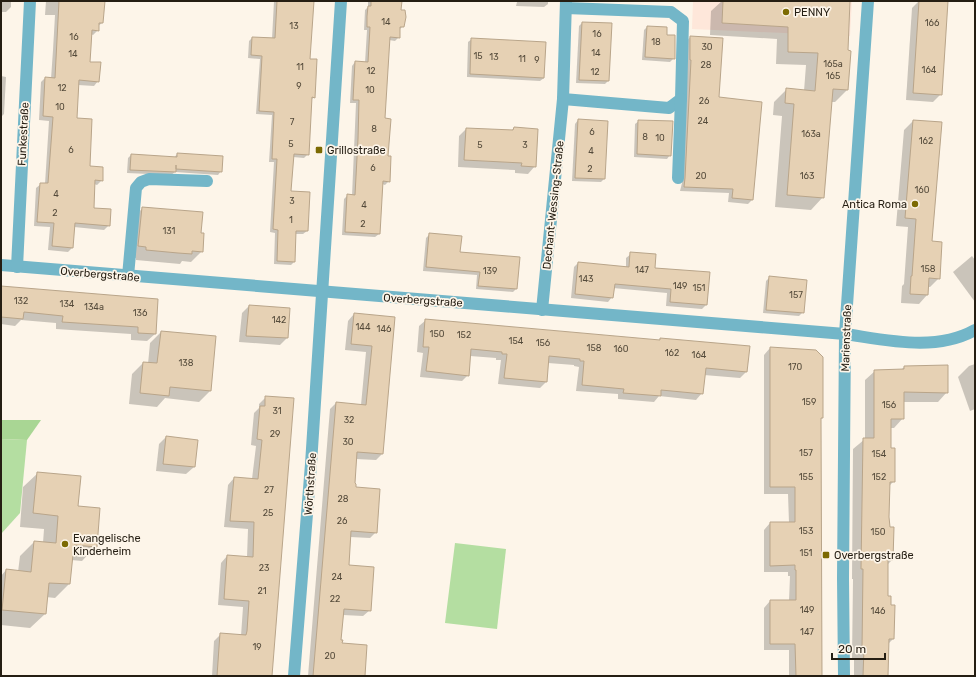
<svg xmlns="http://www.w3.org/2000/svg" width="976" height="677" font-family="Rubik,sans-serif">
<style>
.commercial{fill:#fee7da}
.green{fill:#b4dea1}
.forest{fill:#a9d694}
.shadow{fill:#0003}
.building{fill:#e6d1b4;stroke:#b9a58a}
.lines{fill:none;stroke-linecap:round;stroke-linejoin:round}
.minor{stroke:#73b6c8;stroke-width:12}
.poi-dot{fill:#7c6a02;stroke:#fdf5e9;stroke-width:1.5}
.labels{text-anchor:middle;stroke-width:3.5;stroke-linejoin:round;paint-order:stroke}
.number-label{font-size:9px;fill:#554b3b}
.poi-label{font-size:11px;fill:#251e13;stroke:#fdf5e9;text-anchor:start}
.street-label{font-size:11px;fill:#251e13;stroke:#fdf5e9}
</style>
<rect width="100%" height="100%" fill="#fdf5e9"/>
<!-- commercial -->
<polygon class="commercial" points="693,1 852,1 850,36 692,29"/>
<!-- green -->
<g class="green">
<polygon points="1,439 27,440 20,513 1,534"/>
<polygon points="455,543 506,549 497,629 445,623"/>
</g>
<!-- forest -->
<polygon class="forest" points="1,420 41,420 27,440 1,439"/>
<!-- shadow -->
<g class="shadow">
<polygon points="1,1 11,1 11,7 6,12 1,12"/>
<polygon points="46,1 104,1 102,23 98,26 98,30 93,35 91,34 89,63 98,81 94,86 78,85 76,119 89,167 102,180 97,185 94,184 93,209 109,225 104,230 74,227 72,248 68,252 48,250 50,227 34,226 36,188 41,184 45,184 49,121 39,120 41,82 45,78 51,79 53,50 55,15 45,15"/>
<polygon points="274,1 313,1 309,60 314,97 311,100 308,154 304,158 293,157 290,192 307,231 303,234 295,234 294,262 291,265 274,264 275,233 270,232 274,162 269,162 272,115 256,114 260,59 248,58 249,41 252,38 272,39"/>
<polygon points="368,1 401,1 400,11 403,26 399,30 399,37 395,41 389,40 384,119 389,181 385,185 382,184 379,234 375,237 342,235 344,199 348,195 352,196 356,103 350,103 352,66 355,62 365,63 367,30 364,30 365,10 368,7"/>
<polygon points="492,1 548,1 548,4 544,7 516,6 517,2"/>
<polygon points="722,1 849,1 847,51 847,90 835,102 831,102 823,197 811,210 775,207 782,116 773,115 774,102 787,89 804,91 806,65 776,64 777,39 710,35 711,11"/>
<polygon points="919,1 931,1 941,94 933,102 906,100 912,8"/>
<polygon points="582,23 608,81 605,84 576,83 579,26"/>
<polygon points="647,27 674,58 670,62 642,60 644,30"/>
<polygon points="690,37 718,98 752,200 748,204 728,202 729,193 680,191 682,183 687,64 686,42"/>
<polygon points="472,39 544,78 540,81 467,77 468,42"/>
<polygon points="1,76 6,77 4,114 1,117"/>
<polygon points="578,120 604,179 601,182 572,181 575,124"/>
<polygon points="639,121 670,155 667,159 634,157 635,124"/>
<polygon points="913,121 931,242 939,278 930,287 928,287 927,295 919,304 901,303 902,286 904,284 908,227 896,226 904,130"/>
<polygon points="514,128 535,166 528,174 515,173 515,170 458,167 459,136 466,129 511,131"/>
<polygon points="177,154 221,171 218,175 175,172 171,175 127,173 128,158 131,155 174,158"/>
<polygon points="142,209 200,234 202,251 191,262 182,261 180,264 136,260 136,258 128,257 131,219"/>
<polygon points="430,234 459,252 519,258 516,289 513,292 476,289 477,275 423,271 426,238"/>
<polygon points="631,254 654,268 706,305 702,309 666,306 667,293 613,288 612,297 608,302 571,298 574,267 578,263 626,267 626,258"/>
<polygon points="972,256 975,260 975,302 953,272"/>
<polygon points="769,278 803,312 799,316 763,313 766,281"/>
<polygon points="1,287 55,292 155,334 147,341 131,340 131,334 56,329 56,323 21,320 15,326 1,324"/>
<polygon points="249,306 287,338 280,345 239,342 242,313"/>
<polygon points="354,314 394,318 382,454 376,460 356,459 354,484 355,488 376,532 370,538 350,537 348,566 370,610 363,616 343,615 340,641 364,676 308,676 330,409 336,403 361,405 366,352 345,350 348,321"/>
<polygon points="426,320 658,341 660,339 749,347 746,372 740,378 704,375 702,393 696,400 659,396 654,402 618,399 618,394 576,391 579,367 574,366 574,365 548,363 546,382 540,388 498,384 501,360 496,360 496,358 470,356 468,375 462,381 420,377 423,353 417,352 419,326"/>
<polygon points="161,332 215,337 210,391 199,402 165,398 157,407 129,404 132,374 143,363 148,364 150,343"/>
<polygon points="770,348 822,357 822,418 820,420 822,676 789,676 789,650 764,650 764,608 770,601 789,601 790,576 788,576 788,572 764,572 764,530 770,523 789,523 788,494 764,494 764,355"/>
<polygon points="975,364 975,409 970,411 958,377 969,366"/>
<polygon points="904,367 947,392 938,402 903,402 903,418 894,428 890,428 890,449 894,481 888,487 888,517 892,560 887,565 887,597 893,639 888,644 887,675 891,676 854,676 854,658 852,658 853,579 852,579 853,449 865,439 865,380 875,371 901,370"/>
<polygon points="266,397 271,676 212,676 214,641 221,634 241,636 243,607 218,605 221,563 227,556 247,557 248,529 224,527 228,485 234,478 252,479 256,446 251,445 254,413 259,408 259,404"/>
<polygon points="166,437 194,467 186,474 156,471 159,444"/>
<polygon points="38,473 77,507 96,546 82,561 71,560 69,584 55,598 46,597 45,614 30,628 1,625 1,576 6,570 18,572 20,556 34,542 43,543 44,529 20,527 23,487"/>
</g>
<!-- building -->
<g class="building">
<polygon points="59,1 105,1 103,23 99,23 99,31 92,30 91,47 90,62 101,62 99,82 79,80 77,118 92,119 90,166 103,167 103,181 95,180 94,208 111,209 110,226 75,223 73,248 52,246 54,223 37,222 40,183 48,183 53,117 43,116 45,77 55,78"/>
<polygon points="277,1 314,1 310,59 317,59 315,98 312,97 309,155 294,154 291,191 310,192 308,231 296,231 295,262 277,261 278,230 273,229 277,159 272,159 274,112 259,111 262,56 251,55 252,37 275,38"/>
<polygon points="371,1 402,1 401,10 405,10 406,17 404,27 400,27 400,38 390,37 385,118 391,119 388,156 391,156 390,182 383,181 380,234 345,232 347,194 355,195 358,139 359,100 353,100 355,61 368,62 370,27 367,27 367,16 368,6 371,6"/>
<polygon points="723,1 850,1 848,50 851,51 848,90 833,89 824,198 787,195 794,104 785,103 786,88 815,91 818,53 788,52 788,27 722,23"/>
<polygon points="919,1 948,1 942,95 913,93"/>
<polygon points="582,22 612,23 609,81 579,80"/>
<polygon points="647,26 667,27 667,35 675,35 675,59 645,57"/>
<polygon points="690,36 723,38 719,97 762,102 753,200 732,198 733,189 684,187 685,178 691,60 690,60"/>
<polygon points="471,38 546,42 544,78 470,74"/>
<polygon points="578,119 608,121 605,179 575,178"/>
<polygon points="638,120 673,121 671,156 637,154"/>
<polygon points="913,120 942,122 932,241 942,242 940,279 929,278 928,295 910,294 911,276 912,276 916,219 905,218"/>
<polygon points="514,127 538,129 536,167 521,166 522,163 464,160 466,128 513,130"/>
<polygon points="177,153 223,156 222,172 176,169 176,165 176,172 130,170 131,154 177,157"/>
<polygon points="142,207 203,212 201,233 204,233 203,252 192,251 192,254 178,253 146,250 146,247 138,246"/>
<polygon points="429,233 462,236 460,252 520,257 517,289 478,286 480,272 426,267"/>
<polygon points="630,252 656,254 655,268 710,272 707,305 670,302 671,289 615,284 613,298 575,294 578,262 629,267"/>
<polygon points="769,276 807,280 804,313 766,310"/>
<polygon points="1,286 158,299 156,334 138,333 138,327 62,322 63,316 24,312 23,319 1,317"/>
<polygon points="249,305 290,308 288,338 246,336"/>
<polygon points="354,313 395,317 383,454 357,452 355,483 356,484 356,487 380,489 377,533 351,531 349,565 374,567 371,611 344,609 341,640 343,640 342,643 367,645 365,676 313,676 336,402 366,405 372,346 351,344"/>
<polygon points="425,319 660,340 660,338 750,346 747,372 706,368 703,394 661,390 661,396 623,393 624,389 582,385 584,361 580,361 580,359 549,356 547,382 504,378 507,354 502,354 502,352 471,349 469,376 426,371 429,347 423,347"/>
<polygon points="161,331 216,336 211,391 170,387 169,396 140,393 143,362 157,363"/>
<polygon points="770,347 816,350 823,357 823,418 821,418 822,676 796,676 795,644 770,644 770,600 796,600 796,570 795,570 795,565 770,566 770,522 795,522 795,487 770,487"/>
<polygon points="948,365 948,393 904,392 904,419 891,419 891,448 895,448 895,482 890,482 889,517 890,527 894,527 893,560 888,560 888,596 891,596 891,605 895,605 894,639 889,639 888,676 863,676 864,648 862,648 863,569 861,569 863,438 874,438 874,370 904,369 904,366"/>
<polygon points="265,396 294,398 272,676 217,676 220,633 246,635 247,631 249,601 224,599 227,555 253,557 254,522 230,521 234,477 258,479 262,440 257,439 260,406 265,406"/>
<polygon points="166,436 198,440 195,467 163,464"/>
<polygon points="37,472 81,476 78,506 100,508 97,547 74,545 70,584 49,583 46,614 2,610 6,569 31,572 34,541 56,543 58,516 33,513"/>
</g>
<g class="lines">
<!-- minor -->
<g class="minor">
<polyline points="563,99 669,108 681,99 683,21 671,12 566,8"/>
<polyline points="678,178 681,99"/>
<path d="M 1,265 L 845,334 C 887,340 936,352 975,330"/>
<polyline points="17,267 30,1"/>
<polyline points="128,276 136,188 141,182 149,179 207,181"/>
<polyline points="542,310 563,99 566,1"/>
<polyline points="294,676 311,464 341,1"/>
<polyline points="844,676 843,578 845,334 868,1"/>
</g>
</g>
<!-- markers -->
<g class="poi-dot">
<circle cx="786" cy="12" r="4"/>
<rect x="315" y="146" width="8" height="8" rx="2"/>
<circle cx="915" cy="204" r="4"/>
<circle cx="65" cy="544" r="4"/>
<rect x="822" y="551" width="8" height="8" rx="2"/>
</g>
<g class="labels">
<!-- number labels -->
<g class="number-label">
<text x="386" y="25">14</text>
<text x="932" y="26">166</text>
<text x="294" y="29">13</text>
<text x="597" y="37">16</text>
<text x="74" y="40">16</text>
<text x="656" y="45">18</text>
<text x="707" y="50">30</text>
<text x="596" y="56">14</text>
<text x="73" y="57">14</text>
<text x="478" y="59">15</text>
<text x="494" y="60">13</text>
<text x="522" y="62">11</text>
<text x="537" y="63">9</text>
<text x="833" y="67">165a</text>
<text x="706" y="68">28</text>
<text x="300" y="70">11</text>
<text x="929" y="73">164</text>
<text x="371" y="74">12</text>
<text x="595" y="75">12</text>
<text x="833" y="79">165</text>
<text x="299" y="89">9</text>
<text x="62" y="91">12</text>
<text x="370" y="93">10</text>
<text x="704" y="104">26</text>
<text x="60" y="110">10</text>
<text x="703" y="124">24</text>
<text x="292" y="125">7</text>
<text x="374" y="132">8</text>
<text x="592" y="135">6</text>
<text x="811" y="137">163a</text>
<text x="645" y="140">8</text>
<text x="660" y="141">10</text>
<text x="926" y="144">162</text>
<text x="291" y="147">5</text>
<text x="480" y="148">5</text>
<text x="525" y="148">3</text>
<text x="71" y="153">6</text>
<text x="591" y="154">4</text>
<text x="373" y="171">6</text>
<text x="590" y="172">2</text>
<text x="701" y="179">20</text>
<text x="807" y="179">163</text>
<text x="922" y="193">160</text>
<text x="56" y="197">4</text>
<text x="292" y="204">3</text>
<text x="364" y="208">4</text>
<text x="55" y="216">2</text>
<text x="291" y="223">1</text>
<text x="363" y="227">2</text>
<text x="169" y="234">131</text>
<text x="928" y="272">158</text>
<text x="642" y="273">147</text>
<text x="490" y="274">139</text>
<text x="586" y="282">143</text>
<text x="680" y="289">149</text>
<text x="699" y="291">151</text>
<text x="796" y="298">157</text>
<text x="21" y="304">132</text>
<text x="67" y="307">134</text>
<text x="94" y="310">134a</text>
<text x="140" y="316">136</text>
<text x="279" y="323">142</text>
<text x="363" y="330">144</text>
<text x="384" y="332">146</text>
<text x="437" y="337">150</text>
<text x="464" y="338">152</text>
<text x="516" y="344">154</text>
<text x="543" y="346">156</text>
<text x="594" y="351">158</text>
<text x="621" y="352">160</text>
<text x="672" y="356">162</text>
<text x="699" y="358">164</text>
<text x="186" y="366">138</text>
<text x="795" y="370">170</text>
<text x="809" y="405">159</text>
<text x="889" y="408">156</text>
<text x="277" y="414">31</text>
<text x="349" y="423">32</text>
<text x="275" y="437">29</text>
<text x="348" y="445">30</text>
<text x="806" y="456">157</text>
<text x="879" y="457">154</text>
<text x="806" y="480">155</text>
<text x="879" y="480">152</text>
<text x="269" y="493">27</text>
<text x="343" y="502">28</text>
<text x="268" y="516">25</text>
<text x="342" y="524">26</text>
<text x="806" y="534">153</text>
<text x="878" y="535">150</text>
<text x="806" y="556">151</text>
<text x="264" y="571">23</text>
<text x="337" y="580">24</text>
<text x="262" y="594">21</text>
<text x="335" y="602">22</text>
<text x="807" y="613">149</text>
<text x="878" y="614">146</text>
<text x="807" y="635">147</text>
<text x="257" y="650">19</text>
<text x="330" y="659">20</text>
</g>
<!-- poi labels -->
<g class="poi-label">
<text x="794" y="16">PENNY</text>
<text x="327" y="154">Grillostraße</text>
<text x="907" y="208" text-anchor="end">Antica Roma</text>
<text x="73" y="542">Evangelische<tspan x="73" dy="13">Kinderheim</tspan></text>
<text x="834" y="559">Overbergstraße</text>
</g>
<!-- street labels -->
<g class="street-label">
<text transform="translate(23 134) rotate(-87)" y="4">Funkestraße</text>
<text transform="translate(553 205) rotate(-84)" y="4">Dechant-Wessing-Straße</text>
<text transform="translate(100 274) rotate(5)" y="4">Overbergstraße</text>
<text transform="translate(423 300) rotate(4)" y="4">Overbergstraße</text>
<text transform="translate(846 338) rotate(-88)" y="4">Marienstraße</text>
<text transform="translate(310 484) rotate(-86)" y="4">Wörthstraße</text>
</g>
</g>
<!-- border -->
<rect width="976" height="677" fill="none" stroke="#251e13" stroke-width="4"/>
<!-- scale -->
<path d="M832 653v6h53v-6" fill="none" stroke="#251e13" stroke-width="2"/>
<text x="838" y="653" font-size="12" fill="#251e13" stroke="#fdf5e9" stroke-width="3" paint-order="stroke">20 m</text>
</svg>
